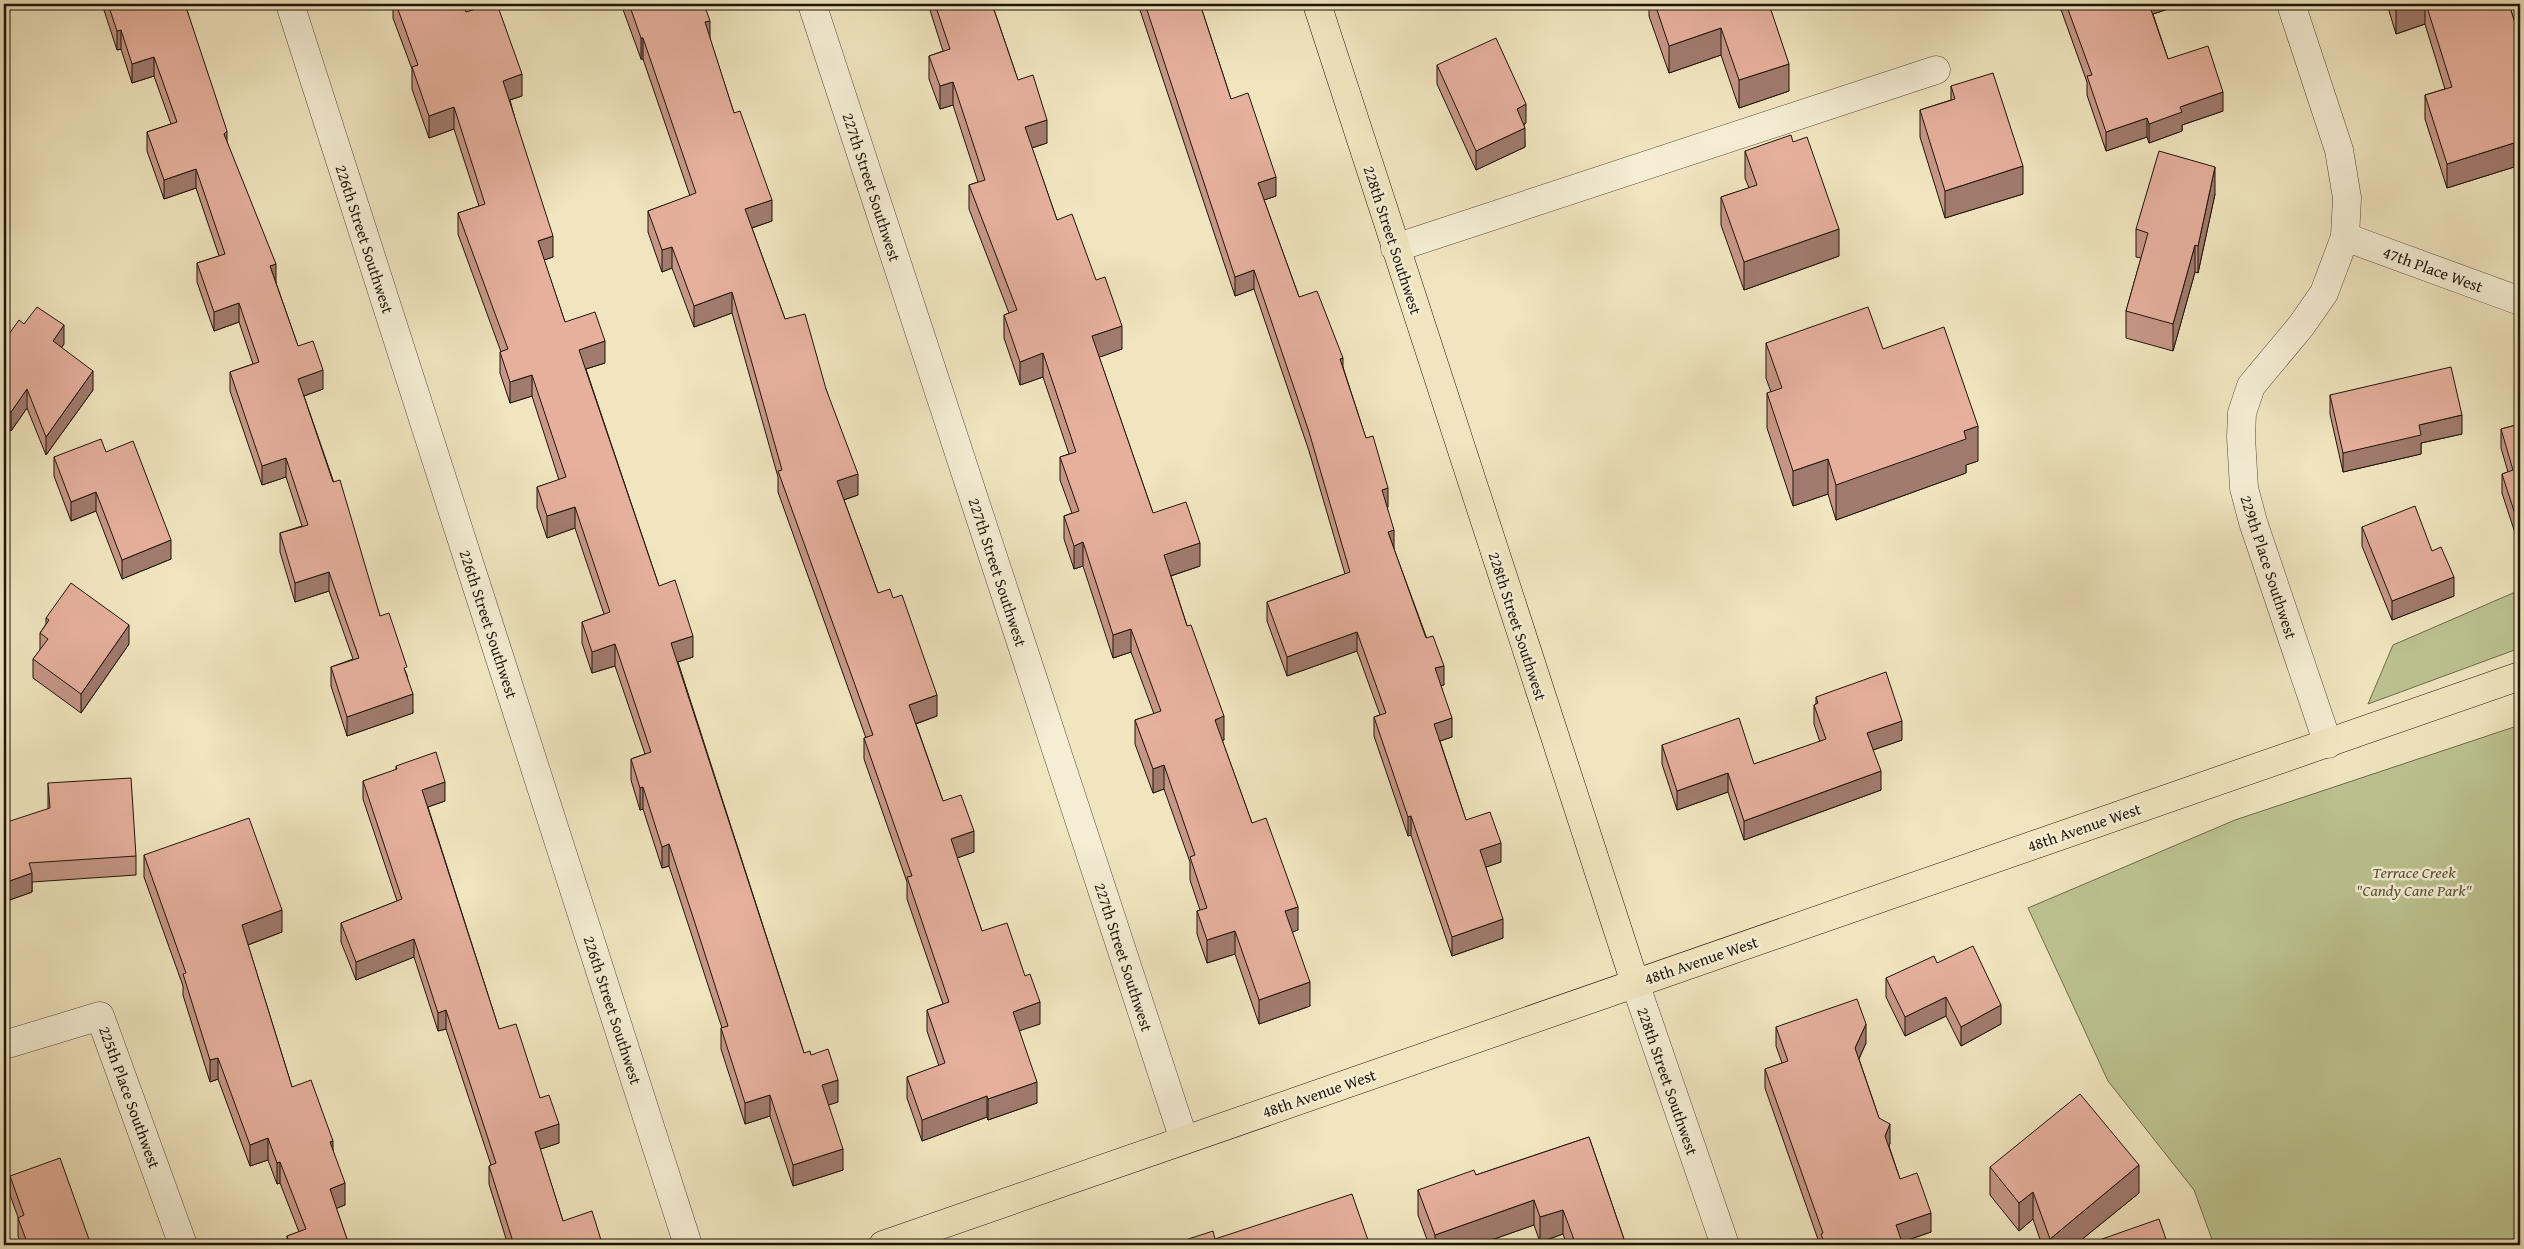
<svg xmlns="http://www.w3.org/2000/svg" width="2524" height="1249" font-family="'Gentium Book Plus',serif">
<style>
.green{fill:#bcc390;stroke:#6d6c4c}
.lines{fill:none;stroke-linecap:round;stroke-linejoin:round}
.minor-casing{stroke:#524936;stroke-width:29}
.major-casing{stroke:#1e1509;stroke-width:29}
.minor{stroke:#f5eed5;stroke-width:28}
.major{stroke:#f0e5bf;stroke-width:28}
.wall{fill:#c69787;stroke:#1e1509}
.shaded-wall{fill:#a17b6e;stroke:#1e1509}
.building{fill:#e6b09d;stroke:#1e1509}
.labels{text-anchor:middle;stroke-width:5;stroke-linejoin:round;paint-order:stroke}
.street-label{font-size:16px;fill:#1e1509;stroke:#f5eed5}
.park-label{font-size:16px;font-style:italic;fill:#555238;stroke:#f5eed5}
</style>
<rect width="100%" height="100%" fill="#f0e5bf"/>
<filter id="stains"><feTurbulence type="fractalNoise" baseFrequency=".004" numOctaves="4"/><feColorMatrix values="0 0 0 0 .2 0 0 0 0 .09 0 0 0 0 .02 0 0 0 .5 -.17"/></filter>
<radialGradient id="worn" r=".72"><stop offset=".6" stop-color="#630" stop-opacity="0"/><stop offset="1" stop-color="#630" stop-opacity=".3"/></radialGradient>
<!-- green -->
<g class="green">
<polygon points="2520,590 2520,648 2368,704 2393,645"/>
<polygon points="2520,725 2520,1245 2214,1245 2194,1190 2108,1081 2028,908 2235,820"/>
</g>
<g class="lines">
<defs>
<g id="minor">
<polyline points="290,4 688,1245"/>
<polyline points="812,4 1184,1140"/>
<polyline points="2291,4 2339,150 2347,198 2345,237 2324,293 2301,326 2251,386 2242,413 2241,437 2244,488 2253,522 2328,744"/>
<polyline points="2345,237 2520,301"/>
<polyline points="1395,248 1936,70"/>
<polyline points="1635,983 1725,1245"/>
<polyline points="4,1045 100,1016 183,1245"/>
</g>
<g id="major">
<polyline points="1317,4 1635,983"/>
<polyline points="883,1245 2520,676"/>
</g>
</defs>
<!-- minor casing -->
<use href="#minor" class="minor-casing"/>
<!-- major casing -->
<use href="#major" class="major-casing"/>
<!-- minor -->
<use href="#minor" class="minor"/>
<!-- major -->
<use href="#major" class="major"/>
</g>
<!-- wall -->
<g class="wall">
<polygon points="102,4 185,4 227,142 298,346 323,389 304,396 380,616 407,675 413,713 347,736 331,686 331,667 353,659 329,591 295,602 280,552 280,533 302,526 286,477 262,485 230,391 230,372 253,364 239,322 214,331 197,282 197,263 219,256 196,188 164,199 147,151 147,132 171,124 154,76 132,83 121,49 117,50"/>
<polygon points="393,4 463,4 466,12 522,96 510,100 553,257 544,260 565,322 605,363 586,369 659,586 693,657 678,662 804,1053 811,1055 838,1102 828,1105 843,1170 793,1186 770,1116 745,1124 721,1049 721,1028 722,1028 693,939 669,866 662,868 643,809 640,810 631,780 631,759 645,754 615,666 592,673 582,643 582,622 604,614 575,528 547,538 537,508 537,487 559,480 532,396 510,403 500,373 500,352 501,352 458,234 458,213 479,206 454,129 429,138 412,89 412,69 393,18"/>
<polygon points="621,4 704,4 710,39 734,113 772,221 752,228 785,319 826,389 858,495 844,500 878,593 937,716 916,724 943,801 974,852 957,858 982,931 1040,1024 1019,1030 1037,1103 988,1120 987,1117 922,1141 907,1098 907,1077 939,1066 927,1031 927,1010 943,1004 907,899 907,882 864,759 864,738 866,738 778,492 778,477 732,313 694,327 672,268 662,272 648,232 648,211 690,196 643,59 641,59"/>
<polygon points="928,4 992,4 1018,80 1047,143 1032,148 1057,220 1122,349 1099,357 1153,513 1200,566 1171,576 1224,740 1222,740 1252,823 1298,930 1292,932 1310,1006 1259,1024 1235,954 1207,963 1197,934 1197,911 1200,910 1190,880 1190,862 1164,789 1153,793 1135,744 1135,720 1154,714 1131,652 1113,658 1083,566 1074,569 1064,539 1064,516 1072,513 1060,480 1060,457 1069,454 1043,377 1020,385 1004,338 1004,315 1009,313 969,209 969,185 978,182 953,105 940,109 929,79 929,56 943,51"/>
<polygon points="1138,4 1201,4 1200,4 1231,99 1276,196 1264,200 1299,297 1343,367 1388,507 1387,507 1394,549 1444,685 1441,685 1452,737 1440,741 1466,820 1501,862 1486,867 1503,938 1452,956 1411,835 1408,836 1374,736 1374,717 1380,715 1357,651 1287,676 1267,621 1267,602 1345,574 1309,451 1254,289 1235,296"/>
<polygon points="1649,4 1769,4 1789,91 1739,108 1721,55 1669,73 1649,16"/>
<polygon points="2059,4 2183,4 2153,14 2168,59 2223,111 2182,125 2182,131 2149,143 2147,137 2106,151 2087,95 2087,82"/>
<polygon points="2387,4 2509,4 2520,39 2520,172 2516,173 2514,167 2447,188 2425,119 2425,95 2445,89 2425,24 2396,34"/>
<polygon points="1437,65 1526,123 1524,125 1525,147 1476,170 1437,84"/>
<polygon points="1951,86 2023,194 1945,218 1920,137 1920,110 1951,100"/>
<polygon points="1745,151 1839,256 1744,290 1721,225 1721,197 1749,188 1745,178"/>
<polygon points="2215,194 2198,273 2195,272 2173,351 2126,338 2126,311 2141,258 2136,257 2136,229"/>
<polygon points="24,324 64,344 61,348 93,390 46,455 27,408 11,431 4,426 4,341"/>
<polygon points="1766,343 1883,349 1978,461 1966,465 1966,473 1836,520 1828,494 1793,506 1767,428 1767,393 1771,392 1766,378"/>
<polygon points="2330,395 2462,434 2421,443 2421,454 2343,472 2330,414"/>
<polygon points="2520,424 2520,537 2520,535 2516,536 2502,493 2502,474 2508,472 2501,448 2501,429"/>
<polygon points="106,452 171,559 122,579 96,511 71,521 54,476 54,457"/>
<polygon points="2362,527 2432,551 2454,596 2392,620 2362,546"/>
<polygon points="46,618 129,644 81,713 33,678 33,659 40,650 40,633 46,624"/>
<polygon points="1816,697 1902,740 1873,750 1881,790 1744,840 1728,792 1677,810 1662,764 1662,745 1754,764 1820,742 1814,724 1814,705 1816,704"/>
<polygon points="396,766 445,801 428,807 499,1029 540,1098 559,1143 540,1149 563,1221 601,1245 508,1245 489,1184 489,1166 491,1165 446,1029 438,1031 414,957 356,980 341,942 341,923 397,901 363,799 363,781 396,770"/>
<polygon points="48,783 136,856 136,875 32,882 32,892 4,902 48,809"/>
<polygon points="144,855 282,932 248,945 292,1087 333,1150 345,1205 336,1208 349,1245 287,1245 287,1236 299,1232 280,1183 277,1184 268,1160 250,1166 218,1079 210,1082 183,995 183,986 144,877"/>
<polygon points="1937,963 2001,1024 1961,1046 1946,1016 1905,1036 1886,997 1886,978"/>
<polygon points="1776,1027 1866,1043 1859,1059 1879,1118 1890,1143 1889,1146 1900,1179 1931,1232 1902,1242 1903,1245 1820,1245 1765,1088 1765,1069 1782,1063 1776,1046"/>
<polygon points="1589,1137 1626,1245 1567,1245 1563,1234 1540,1242 1534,1225 1477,1245 1429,1245 1418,1215 1418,1190 1476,1175"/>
<polygon points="1990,1167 2139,1193 2075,1245 2042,1245 2033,1219 2019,1231 1990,1195"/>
<polygon points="10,1176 91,1245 21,1245 18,1236 18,1217 10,1195"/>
</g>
<!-- shaded-wall -->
<g class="shaded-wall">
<polygon points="2147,4 2183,4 2147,16"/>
<polygon points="2415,4 2425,4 2425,24 2396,34 2396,10"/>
<polygon points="710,21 710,42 705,22"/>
<polygon points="1721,28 1721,55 1669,73 1669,46"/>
<polygon points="121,30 121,49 117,50 117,31"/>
<rect x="641" y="38" width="2" height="21"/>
<polygon points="154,57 154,76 132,83 132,64"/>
<polygon points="1789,64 1789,91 1739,108 1739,80"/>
<polygon points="522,74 522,96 503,102 503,81"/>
<polygon points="953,82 953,105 940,109 940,86"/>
<polygon points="2223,92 2223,111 2182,125 2182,131 2149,143 2149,124 2180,107"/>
<polygon points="1526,104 1526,123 1517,128 1517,109"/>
<polygon points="454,107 454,129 429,138 429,116"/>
<polygon points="2147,118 2147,137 2106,151 2106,132"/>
<polygon points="1047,120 1047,143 1025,150 1025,127"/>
<polygon points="1525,128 1525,147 1476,170 1476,151"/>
<polygon points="227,131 227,150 224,134"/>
<polygon points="2514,143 2514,167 2447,188 2447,164"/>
<polygon points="2520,149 2520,172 2516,173 2516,150"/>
<polygon points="2023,166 2023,194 1945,218 1945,191"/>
<polygon points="2215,167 2215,194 2198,273 2198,246"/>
<polygon points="196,169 196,188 164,199 164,180"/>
<polygon points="1276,177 1276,196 1258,202 1258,183"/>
<polygon points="772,200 772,221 745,230 745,209"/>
<polygon points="1839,229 1839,256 1744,290 1744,262"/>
<polygon points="553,236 553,257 538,262 538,241"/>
<polygon points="2195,245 2195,272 2173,351 2173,324"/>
<polygon points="672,247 672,268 662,272 662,250"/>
<polygon points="276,264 276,283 270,266"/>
<polygon points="1254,270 1254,289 1235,296 1235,277"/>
<polygon points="732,292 732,313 694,327 694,306"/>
<polygon points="239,303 239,322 214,331 214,312"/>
<polygon points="64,325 64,344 53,360 53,341"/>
<polygon points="1122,326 1122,349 1092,360 1092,336"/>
<polygon points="605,341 605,363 579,371 579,350"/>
<polygon points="1043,353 1043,377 1020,385 1020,362"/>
<polygon points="1343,358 1343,377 1340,359"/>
<polygon points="323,370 323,389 298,398 298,379"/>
<polygon points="93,371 93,390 46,455 46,437"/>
<polygon points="532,375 532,396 510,403 510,382"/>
<polygon points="27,389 27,408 11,431 11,412"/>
<polygon points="2462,415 2462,434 2421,443 2421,454 2343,472 2343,453 2419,425"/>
<polygon points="1978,426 1978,461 1966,465 1966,473 1836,520 1836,485 1964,431"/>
<polygon points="286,458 286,477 262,485 262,466"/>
<polygon points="1828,459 1828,494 1793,506 1793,471"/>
<polygon points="858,474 858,495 837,502 837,481"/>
<polygon points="1388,488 1388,507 1382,509 1382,490"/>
<polygon points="96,492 96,511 71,521 71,502"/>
<polygon points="575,507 575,528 547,538 547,516"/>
<polygon points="2520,516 2520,535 2516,536 2516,517"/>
<polygon points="1394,530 1394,549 1388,532"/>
<polygon points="171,540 171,559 122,579 122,560"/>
<polygon points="1083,542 1083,566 1074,569 1074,546"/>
<polygon points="1200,543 1200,566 1164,578 1164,555"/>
<polygon points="329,572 329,591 295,602 295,583"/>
<polygon points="2454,577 2454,596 2392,620 2392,601"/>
<polygon points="129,625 129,644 81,713 81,694"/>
<polygon points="1131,629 1131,652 1113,658 1113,635"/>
<polygon points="1357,632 1357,651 1287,676 1287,657"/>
<polygon points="693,636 693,657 671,664 671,643"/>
<polygon points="615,644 615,666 592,673 592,652"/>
<polygon points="1444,666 1444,685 1435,687 1435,668"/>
<polygon points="413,694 413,713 347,736 347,717"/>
<polygon points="937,695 937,716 909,726 909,705"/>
<polygon points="1224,716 1224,740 1215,743 1215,720"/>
<polygon points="1452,718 1452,737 1434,743 1434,724"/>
<polygon points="1902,721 1902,740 1867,752 1867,733"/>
<polygon points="1164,765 1164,789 1153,793 1153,769"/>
<polygon points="1881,771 1881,790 1744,840 1744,821"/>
<polygon points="1728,773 1728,792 1677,810 1677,791"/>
<polygon points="445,782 445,801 422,809 422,790"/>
<polygon points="643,787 643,809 640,810 640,788"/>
<polygon points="1411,816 1411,835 1408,836 1408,817"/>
<polygon points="974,831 974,852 951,860 951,839"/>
<polygon points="1501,843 1501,862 1480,869 1480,850"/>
<polygon points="669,844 669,866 662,868 662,847"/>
<polygon points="32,873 32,892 4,902 4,883"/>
<polygon points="1298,907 1298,930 1285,935 1285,911"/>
<polygon points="282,910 282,932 242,947 242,925"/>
<polygon points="1503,919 1503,938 1452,956 1452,937"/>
<polygon points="1235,931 1235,954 1207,963 1207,940"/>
<polygon points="414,939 414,957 356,980 356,962"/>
<polygon points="1310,982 1310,1006 1259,1024 1259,1000"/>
<polygon points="1946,997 1946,1016 1905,1036 1905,1017"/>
<polygon points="1040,1002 1040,1024 1013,1033 1013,1012"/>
<polygon points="2001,1005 2001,1024 1961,1046 1961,1027"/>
<polygon points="446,1010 446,1029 438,1031 438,1013"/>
<polygon points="1866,1024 1866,1043 1855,1067 1855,1048"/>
<polygon points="218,1058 218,1079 210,1082 210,1060"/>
<polygon points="838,1080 838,1102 822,1107 822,1085"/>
<polygon points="1037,1082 1037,1103 988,1120 988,1099"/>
<polygon points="770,1095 770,1116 745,1124 745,1103"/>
<polygon points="987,1096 987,1117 922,1141 922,1120"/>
<polygon points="559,1124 559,1143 535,1151 535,1132"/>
<polygon points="1890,1124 1890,1143 1885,1155 1885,1136"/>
<polygon points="268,1138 268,1160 250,1166 250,1145"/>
<polygon points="333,1141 333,1162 330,1142"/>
<polygon points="843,1149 843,1170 793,1186 793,1165"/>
<polygon points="280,1162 280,1183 277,1184 277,1163"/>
<polygon points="2139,1165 2139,1193 2075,1245 2050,1245 2050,1239"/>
<polygon points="345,1183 345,1205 330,1211 330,1189"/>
<polygon points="2033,1192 2033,1219 2019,1231 2019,1203"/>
<polygon points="1534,1200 1534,1225 1477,1245 1435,1245 1435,1235"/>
<polygon points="1563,1210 1563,1234 1540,1242 1540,1217"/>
<polygon points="1931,1213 1931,1232 1896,1244 1896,1225"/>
<polygon points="601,1240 601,1245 586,1245"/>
</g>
<!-- building -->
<g class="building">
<polygon points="108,4 185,4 227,131 224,134 276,264 270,266 298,346 313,341 323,370 298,379 333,482 340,480 380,616 389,613 407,667 404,668 413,694 347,717 331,667 359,658 329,572 295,583 280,533 308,525 286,458 262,466 230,372 259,362 239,303 214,312 197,263 225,254 196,169 164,180 147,132 177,122 154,57 132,64 121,30 117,31"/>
<polygon points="396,4 463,4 466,12 491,4 497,4 522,74 503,81 553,236 538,241 565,322 595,312 605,341 579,350 659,586 675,580 693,636 671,643 804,1053 810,1051 811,1055 828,1049 838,1080 822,1085 843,1149 793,1165 770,1095 745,1103 721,1028 728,1026 693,917 669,844 662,847 643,787 640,788 631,759 651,752 615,644 592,652 582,622 610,612 575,507 547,516 537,487 566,477 532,375 510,382 500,352 508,349 458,213 485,204 454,107 429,116 412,67 418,65"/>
<polygon points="629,4 704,4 710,21 705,22 734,113 740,111 772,200 745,209 785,319 805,314 826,389 858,474 837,481 878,593 890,589 893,598 902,595 937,695 909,705 943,801 961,795 974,831 951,839 982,931 1007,923 1025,976 1030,974 1040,1002 1013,1012 1037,1082 988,1099 987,1096 922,1120 907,1077 945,1063 927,1010 949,1002 907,877 912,876 864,738 873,735 778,471 782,470 732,292 694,306 672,247 662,250 648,211 696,193 643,38 641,38"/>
<polygon points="935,4 992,4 1018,80 1033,75 1047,120 1025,127 1057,220 1072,214 1096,280 1105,277 1122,326 1092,336 1153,513 1186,502 1200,543 1164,555 1187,626 1191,625 1224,716 1215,720 1252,823 1266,818 1298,907 1285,911 1310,982 1259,1000 1235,931 1207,940 1197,911 1207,908 1190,857 1195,855 1164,765 1153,769 1135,720 1161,711 1131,629 1113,635 1083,542 1074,546 1064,516 1079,511 1060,457 1076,452 1043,353 1020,362 1004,315 1017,310 969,185 985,180 953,82 940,86 929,56 950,49"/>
<polygon points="1145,4 1200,4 1231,99 1248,93 1276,177 1258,183 1299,297 1317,291 1343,358 1340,359 1366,438 1373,436 1388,488 1382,490 1394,530 1388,532 1426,638 1433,636 1444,666 1435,668 1452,718 1434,724 1466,820 1490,812 1501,843 1480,850 1503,919 1452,937 1411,816 1408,817 1374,717 1386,713 1357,632 1287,657 1267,602 1350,572 1309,432 1254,270 1235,277"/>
<polygon points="1655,4 1769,4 1789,64 1739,80 1721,28 1669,46"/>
<polygon points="2066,4 2149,4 2168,59 2208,46 2223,92 2180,107 2182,112 2149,124 2147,118 2106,132 2087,76 2092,75"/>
<polygon points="2394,4 2415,4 2396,10"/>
<polygon points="2426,4 2509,4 2520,39 2520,149 2516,150 2514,143 2447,164 2425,95 2452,87"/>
<polygon points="1496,38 1526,104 1517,109 1525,128 1476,151 1437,65"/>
<polygon points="1993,73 2023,166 1945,191 1920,110 1955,99 1951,86"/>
<polygon points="1791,135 1793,142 1807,137 1839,229 1744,262 1721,197 1757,185 1745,151"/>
<polygon points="2159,151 2215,167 2198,246 2195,245 2173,324 2126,311 2148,233 2136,229"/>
<polygon points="37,307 64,325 53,341 93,371 46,437 27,389 11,412 4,407 4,341 19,320 24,324"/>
<polygon points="1868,307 1883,349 1944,327 1978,426 1964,431 1966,439 1836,485 1828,459 1793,471 1767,393 1782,388 1766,343"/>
<polygon points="2451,367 2462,415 2419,425 2421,435 2343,453 2330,395"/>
<polygon points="2520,424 2520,518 2520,516 2516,517 2502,474 2513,470 2501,429"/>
<polygon points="101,439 106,452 133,441 171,540 122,560 96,492 71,502 54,457"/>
<polygon points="2415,506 2432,551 2441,547 2454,577 2392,601 2362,527"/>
<polygon points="71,583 129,625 81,694 33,659 48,639 40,633 49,620 46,618"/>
<polygon points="1886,672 1902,721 1867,733 1881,771 1744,821 1728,773 1677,791 1662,745 1739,718 1754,764 1826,739 1814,705 1818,703 1816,697"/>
<polygon points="436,752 445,782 422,790 499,1029 516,1024 540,1098 549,1095 559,1124 535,1132 563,1221 592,1211 601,1240 586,1245 514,1245 489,1166 496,1163 446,1010 438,1013 414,939 356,962 341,923 402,899 363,781 397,769 396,766"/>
<polygon points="131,778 136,856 29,863 32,873 4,883 4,823 50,808 48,783"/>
<polygon points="249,818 282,910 242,925 292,1087 311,1080 333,1141 330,1142 345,1183 330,1189 349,1245 290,1245 287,1236 306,1229 280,1162 277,1163 268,1138 250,1145 218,1058 210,1060 183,974 186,973 144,855"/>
<polygon points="1973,946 2001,1005 1961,1027 1946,997 1905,1017 1886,978 1934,956 1937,963"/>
<polygon points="1857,999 1866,1024 1855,1048 1879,1118 1890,1124 1885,1136 1900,1179 1917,1173 1931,1213 1896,1225 1903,1245 1825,1245 1821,1234 1823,1233 1765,1069 1788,1061 1776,1027"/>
<polygon points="2080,1094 2139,1165 2050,1239 2033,1192 2019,1203 1990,1167"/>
<polygon points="1589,1137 1626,1245 1576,1245 1563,1210 1540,1217 1534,1200 1435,1235 1418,1190 1474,1170 1476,1175"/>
<polygon points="60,1158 91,1245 28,1245 18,1218 24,1215 10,1176"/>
<polygon points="1352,1194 1369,1243 1363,1245 1170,1245 1213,1231 1215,1239"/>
<polygon points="2159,1219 2168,1245 2085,1245"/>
<polygon points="1143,1240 1145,1245 1129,1245"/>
</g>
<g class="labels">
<!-- street labels -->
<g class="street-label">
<text transform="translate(872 187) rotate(72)" y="6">227th Street Southwest</text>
<text transform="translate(365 239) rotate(72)" y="6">226th Street Southwest</text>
<text transform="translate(1393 240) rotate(72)" y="6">228th Street Southwest</text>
<text transform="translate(2433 269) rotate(20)" y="6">47th Place West</text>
<text transform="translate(2269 567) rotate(72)" y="6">229th Place Southwest</text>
<text transform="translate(998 572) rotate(72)" y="6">227th Street Southwest</text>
<text transform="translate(489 624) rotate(72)" y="6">226th Street Southwest</text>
<text transform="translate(1518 626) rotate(72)" y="6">228th Street Southwest</text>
<text transform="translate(2084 827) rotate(-19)" y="6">48th Avenue West</text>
<text transform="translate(1124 957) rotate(72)" y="6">227th Street Southwest</text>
<text transform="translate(1701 960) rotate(-19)" y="6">48th Avenue West</text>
<text transform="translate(613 1010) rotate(72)" y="6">226th Street Southwest</text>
<text transform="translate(1668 1081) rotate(71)" y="6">228th Street Southwest</text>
<text transform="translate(1319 1093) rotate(-19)" y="6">48th Avenue West</text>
<text transform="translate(130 1097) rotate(70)" y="6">225th Place Southwest</text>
</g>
<!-- park labels -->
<g class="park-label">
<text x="2414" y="878">Terrace Creek<tspan x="2414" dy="18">"Candy Cane Park"</tspan></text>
</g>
</g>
<!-- margin -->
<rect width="2524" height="1249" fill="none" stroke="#f0e5bf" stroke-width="20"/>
<rect x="5" y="5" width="2514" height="1239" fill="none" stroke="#1e1509" stroke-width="2.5"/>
<rect x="10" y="10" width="2504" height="1229" fill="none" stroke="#1e1509"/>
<rect width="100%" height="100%" filter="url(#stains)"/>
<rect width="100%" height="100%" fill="url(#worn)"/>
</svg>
